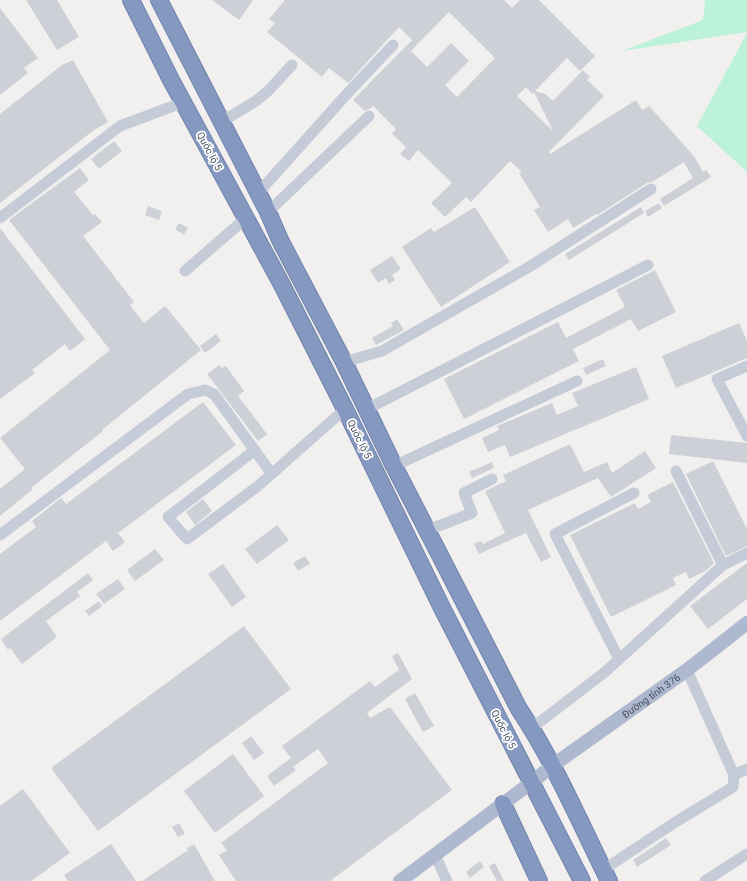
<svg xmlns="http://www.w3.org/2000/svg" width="747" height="881" font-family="Roboto,sans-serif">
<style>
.green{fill:#bcf1da}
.building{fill:#ced0d7;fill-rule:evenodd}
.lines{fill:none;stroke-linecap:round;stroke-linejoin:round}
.highway-casing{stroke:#7183ac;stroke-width:18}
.minor{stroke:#c5ccd8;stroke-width:11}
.major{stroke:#aeb9cf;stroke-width:14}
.highway{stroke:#8598c0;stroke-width:16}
.labels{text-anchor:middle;stroke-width:3.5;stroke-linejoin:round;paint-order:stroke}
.street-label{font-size:10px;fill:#474f5e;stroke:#fff}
</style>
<rect width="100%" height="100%" fill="#f2f0ef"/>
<!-- green -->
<g class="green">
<polygon points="705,0 747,0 747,32 622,51 703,20"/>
<polygon points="747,33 747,172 697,126"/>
</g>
<!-- building -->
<g class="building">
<polygon points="26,0 57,0 79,37 57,50"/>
<polygon points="212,0 253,0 239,20"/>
<path d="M 285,0 L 504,0 L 512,8 L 520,0 L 539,0 L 595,56 L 580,71 L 567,58 L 535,91 L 545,94 L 553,101 L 583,70 L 590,77 L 587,80 L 604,96 L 549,152 L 550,154 L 636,100 L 642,110 L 649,106 L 694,156 L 703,172 L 706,170 L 711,177 L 664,206 L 660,199 L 693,178 L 684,162 L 652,182 L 647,183 L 597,215 L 596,214 L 573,228 L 568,219 L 548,232 L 534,210 L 540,207 L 519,173 L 522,172 L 510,161 L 471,202 L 466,197 L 445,217 L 431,203 L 452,183 L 418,150 L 409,161 L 400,154 L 406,147 L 392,134 L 396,129 L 373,106 L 369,109 L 365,111 L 353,100 L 412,40 L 399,27 L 348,83 L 329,68 L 322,77 L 267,32 L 275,23 L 269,19 ZM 449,12 L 495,58 L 457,97 L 445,85 L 469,61 L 451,43 L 427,67 L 411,51 ZM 526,87 L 532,94 L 534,92 L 553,131 L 517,96 Z"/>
<polygon points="0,8 38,58 24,68 28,73 0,95"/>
<polygon points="73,60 108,122 94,130 0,203 0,114 62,65"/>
<polygon points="114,141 122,151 99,169 91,159"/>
<polygon points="80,168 89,180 74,192 93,215 95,214 102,222 83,236 134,302 130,305 144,323 165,306 201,350 102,430 103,431 31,488 33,489 0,516 0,489 25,469 0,438 110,350 9,220"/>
<polygon points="659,203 662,208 648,217 645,211"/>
<polygon points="148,206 162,211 159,220 145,215"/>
<polygon points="475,207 510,262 441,307 402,247 431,228 434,232"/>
<polygon points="641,207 644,213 569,260 565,254"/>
<polygon points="179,223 188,228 184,235 175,229"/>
<polygon points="0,228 85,339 70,351 65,344 32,370 35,373 0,399"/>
<polygon points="392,256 401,269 392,275 395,280 389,284 386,278 378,283 370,270"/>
<polygon points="655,270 676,312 638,331 631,319 573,349 579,361 464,419 444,379 558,322 566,338 625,307 616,290"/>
<polygon points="397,319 404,330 376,345 372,338 393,326 391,323"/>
<polygon points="739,323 747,341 747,358 676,388 662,356"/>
<polygon points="216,334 221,341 205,353 200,346"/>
<polygon points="603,359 606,366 586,375 583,368"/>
<polygon points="219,365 222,368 226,366 244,391 238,396 267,434 258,441 207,374"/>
<polygon points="636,367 649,399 510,457 505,445 488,452 482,438 499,430 497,426 552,403 557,415 578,406 572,393"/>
<polygon points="203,402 236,445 118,533 125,542 113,551 106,541 0,621 0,554 36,527 32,521 61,498 66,504"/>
<polygon points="671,435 747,443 747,463 669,454"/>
<polygon points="570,444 584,472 607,462 612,473 645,451 656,468 611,497 598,478 528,510 551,557 541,562 526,533 479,554 474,544 481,541 483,544 505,533 485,491 506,481 503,475"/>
<polygon points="713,461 747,529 747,546 726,556 686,474"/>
<polygon points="492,462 494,468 472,478 469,472"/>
<polygon points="673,482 714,563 707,570 689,579 686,572 673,578 676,585 611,617 570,535 635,503 638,509 651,502 647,495"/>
<polygon points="203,499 212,511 195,525 186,512"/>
<polygon points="277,525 289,540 257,564 245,549"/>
<polygon points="155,549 164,560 135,581 127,570"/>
<polygon points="305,556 310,564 298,571 293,563"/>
<polygon points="747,563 747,599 708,629 690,606"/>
<polygon points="223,564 246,597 232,607 208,574"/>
<polygon points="88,573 93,580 77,592 80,596 46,621 57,637 22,664 10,648 8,650 1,639"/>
<polygon points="118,579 125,589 104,604 96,594"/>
<polygon points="99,601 102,606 89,616 85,611"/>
<polygon points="244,626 291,689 98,831 51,768"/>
<polygon points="398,653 412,679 367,713 370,718 390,707 452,790 330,881 236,881 219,855 227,850 221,843 328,763 318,749 293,767 296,770 274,786 267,776 291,758 282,746 370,681 375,687 399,670 392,656"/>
<polygon points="415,693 434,726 423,732 405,699"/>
<polygon points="251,736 264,753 254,760 242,743"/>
<polygon points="233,754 264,796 215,833 184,791"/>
<polygon points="23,789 70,853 31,881 0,881 0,806"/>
<polygon points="179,823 185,834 178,837 172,827"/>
<polygon points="666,838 671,845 637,867 633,860"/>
<polygon points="111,844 136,881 68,881 64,875"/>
<polygon points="194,844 215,881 142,881 188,850 187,848"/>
<polygon points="480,861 484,867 470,878 466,872"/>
<polygon points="495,863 504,881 497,881 489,866"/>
</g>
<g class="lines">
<defs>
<g id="highway">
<polyline points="131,0 171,80 281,283 345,409 442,608 582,881"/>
<path d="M 159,0 L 268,212 L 280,240 L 344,362 L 394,466 L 519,709 C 555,763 580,823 609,881"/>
<polyline points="503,804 539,881"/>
</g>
</defs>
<!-- highway casing -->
<use href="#highway" class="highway-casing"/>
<!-- minor -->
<g class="minor">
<polyline points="221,122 256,101 269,90 292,65"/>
<polyline points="258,193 346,95 393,45"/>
<polyline points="268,212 369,116"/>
<polyline points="0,218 120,126 184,102"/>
<polyline points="185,271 246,218"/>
<polyline points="344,362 382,351 529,267 651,189"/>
<polyline points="747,366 717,379 747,436"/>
<polyline points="367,409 648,265"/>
<polyline points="255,450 168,517 187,539 258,486 345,409"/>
<polyline points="394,466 577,381"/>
<polyline points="676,471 723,565"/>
<polyline points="428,530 472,513 464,493 492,479"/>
<polyline points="0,535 188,394 205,390 214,394 271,473"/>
<polyline points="619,659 555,534 634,493"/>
<polyline points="687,670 734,775"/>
<polyline points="532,728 605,672 723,565 747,553"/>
<polyline points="435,855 447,881"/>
<polyline points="603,870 674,823 733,787 734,775 747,769"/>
<polyline points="705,881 747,854"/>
</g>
<!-- major -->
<path class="major" id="s1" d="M 400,881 L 532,782 L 552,766 L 687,670 L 747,623"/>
<!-- highway -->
<use href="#highway" class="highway"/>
</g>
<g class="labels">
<!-- street labels -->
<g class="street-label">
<text transform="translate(210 151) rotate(62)" y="4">Quốc lộ 5</text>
<text transform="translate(360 439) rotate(64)" y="4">Quốc lộ 5</text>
<text dy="4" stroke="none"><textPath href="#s1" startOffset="312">Đường tỉnh 376</textPath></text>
<text transform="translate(504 729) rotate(63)" y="4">Quốc lộ 5</text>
</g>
</g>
</svg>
